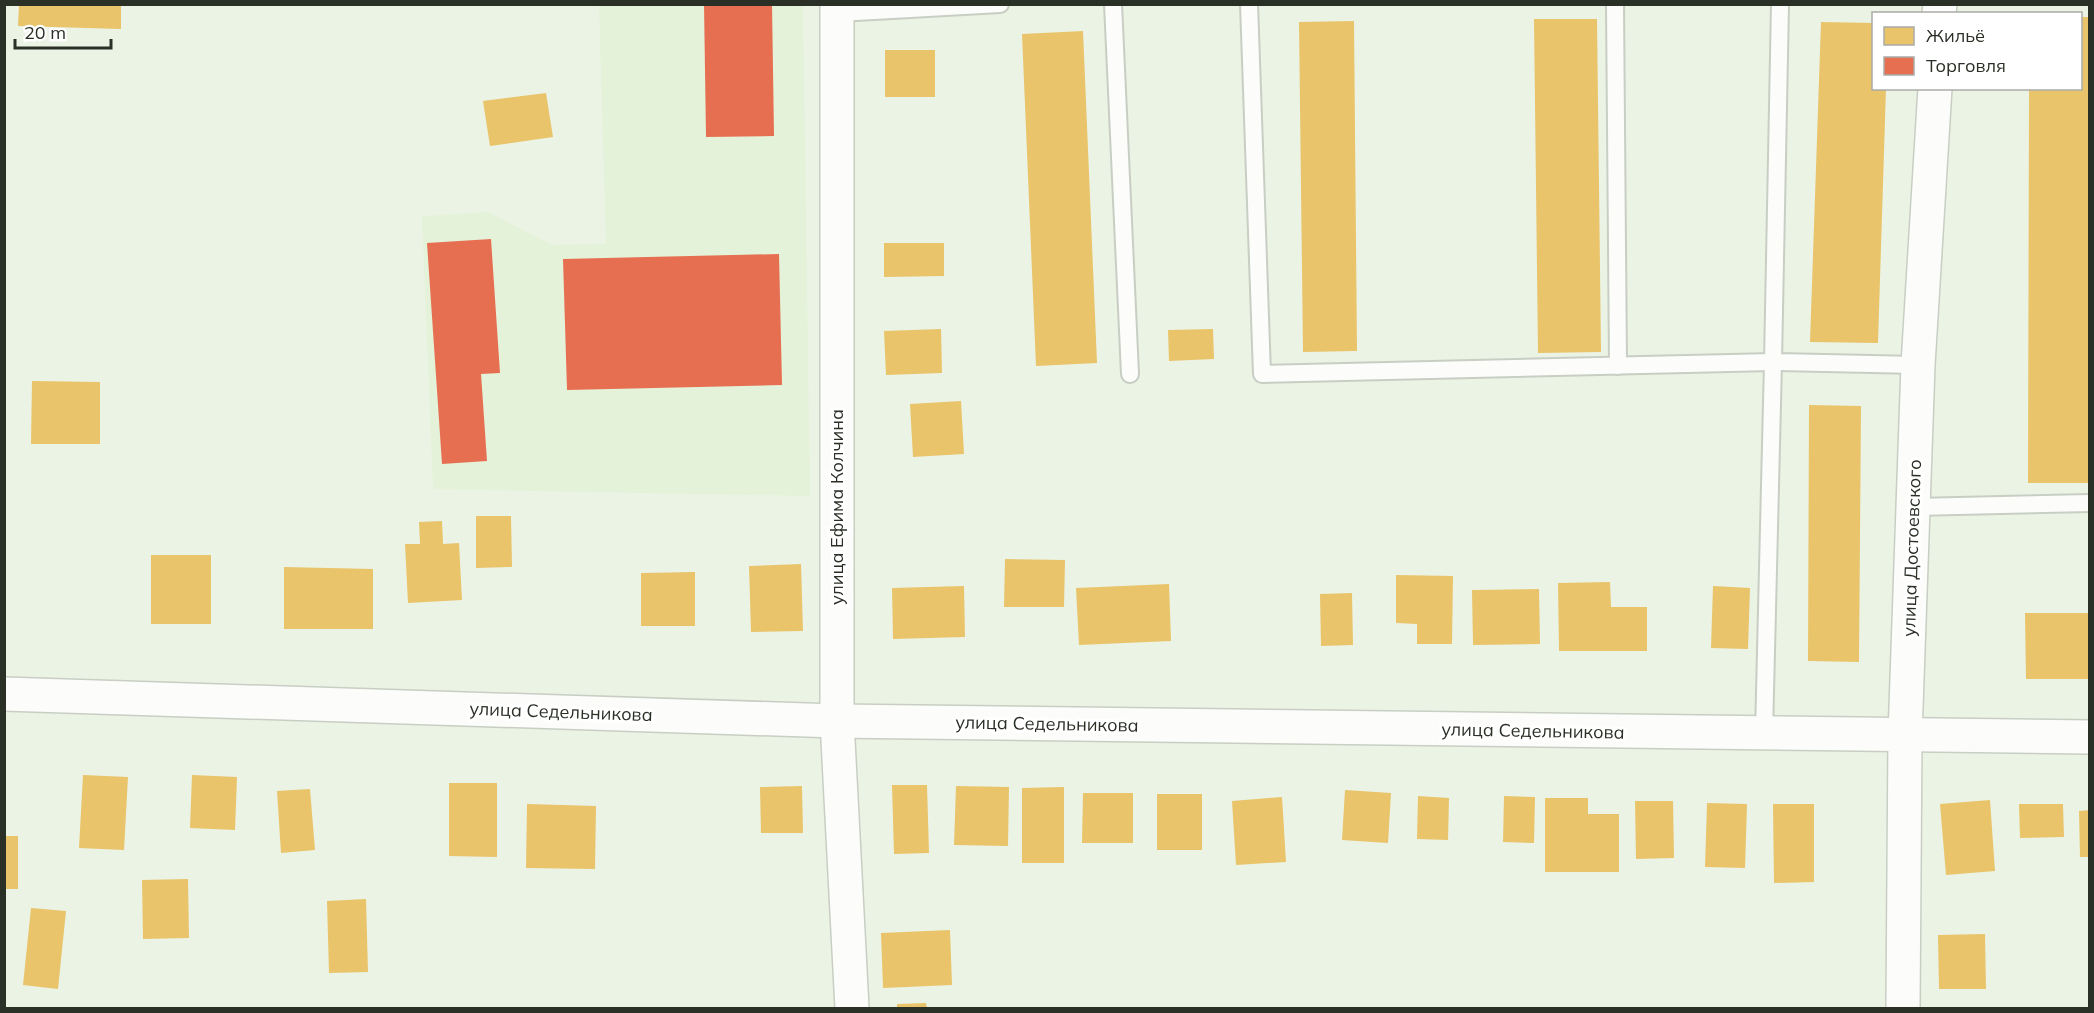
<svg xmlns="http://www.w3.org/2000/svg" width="2094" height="1013" font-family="Mulish,sans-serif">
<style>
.built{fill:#e4f2d9}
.homes{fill:#e9c46a}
.shops{fill:#e76f51}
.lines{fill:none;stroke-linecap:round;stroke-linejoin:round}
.service-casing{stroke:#c8cec3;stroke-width:20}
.minor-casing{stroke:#c8cec3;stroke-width:36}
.service{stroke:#fcfdfb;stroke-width:16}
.minor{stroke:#fcfdfb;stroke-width:33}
.labels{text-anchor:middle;stroke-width:6;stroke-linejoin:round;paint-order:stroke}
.street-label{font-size:18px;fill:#2a3026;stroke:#fff}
</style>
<rect width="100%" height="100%" fill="#ebf3e5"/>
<!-- built -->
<polygon class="built" points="599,5 803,5 810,496 433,489 422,216 488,212 552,245 606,244"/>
<!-- homes -->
<g class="homes">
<polygon points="19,4 121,4 121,29 18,26"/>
<polygon points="2080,17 2090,17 2090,483 2028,483 2029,88 2080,88"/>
<polygon points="1534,19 1597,19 1601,352 1538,353"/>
<polygon points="1354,21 1357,351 1303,352 1299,22"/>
<polygon points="1821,22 1874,23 1874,88 1886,88 1878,343 1810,342"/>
<polygon points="1083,31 1097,363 1036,366 1022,34"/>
<rect x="885" y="50" width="50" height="47"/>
<polygon points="546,93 553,137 490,146 483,101"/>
<polygon points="884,243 944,243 944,276 884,277"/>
<polygon points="941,329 942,373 886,375 884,331"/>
<polygon points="1213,329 1214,359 1169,361 1168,330"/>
<polygon points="32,381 100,382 100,444 31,444"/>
<polygon points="961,401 964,454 913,457 910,404"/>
<polygon points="1809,405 1861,406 1859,662 1808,661"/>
<polygon points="476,516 511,516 512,567 476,568"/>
<polygon points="442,521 443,544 459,543 462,600 408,603 405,544 420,544 419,522"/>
<rect x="151" y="555" width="60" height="69"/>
<polygon points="1005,559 1065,560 1064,607 1004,607"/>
<polygon points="801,564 803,631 751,632 749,566"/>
<polygon points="284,567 373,569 373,629 284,629"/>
<polygon points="695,572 695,626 641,626 641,573"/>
<polygon points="1396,575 1453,576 1452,644 1417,644 1417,624 1396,623"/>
<polygon points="1610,582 1611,607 1647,607 1647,651 1559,651 1558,583"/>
<polygon points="1169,584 1171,641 1079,645 1076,588"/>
<polygon points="964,586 965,637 893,639 892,588"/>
<polygon points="1713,586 1750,588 1748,649 1711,648"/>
<polygon points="1539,589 1540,644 1473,645 1472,590"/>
<polygon points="1352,593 1353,645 1321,646 1320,594"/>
<polygon points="2025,613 2090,613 2090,679 2026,679"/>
<polygon points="83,775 128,777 124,850 79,848"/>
<polygon points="192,775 237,777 235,830 190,828"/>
<polygon points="449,783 497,783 497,857 449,856"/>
<polygon points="892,785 927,785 929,853 894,854"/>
<polygon points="802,786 803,833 761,833 760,787"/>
<polygon points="956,786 1009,787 1008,846 954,845"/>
<polygon points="1064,787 1064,863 1022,863 1022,788"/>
<polygon points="310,789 315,850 281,853 277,791"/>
<polygon points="1345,790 1391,793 1388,843 1342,840"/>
<polygon points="1083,793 1133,793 1133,843 1082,843"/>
<rect x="1157" y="794" width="45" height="56"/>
<polygon points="1418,796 1449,798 1448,840 1417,839"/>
<polygon points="1504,796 1535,797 1534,843 1503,842"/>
<polygon points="1282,797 1286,862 1236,865 1232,801"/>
<polygon points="1545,798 1588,798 1588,814 1619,814 1619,872 1545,872"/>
<polygon points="1990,800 1995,871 1946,875 1940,804"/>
<polygon points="1635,801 1673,801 1674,858 1636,859"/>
<polygon points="1707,803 1747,804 1745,868 1705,867"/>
<polygon points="527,804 596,806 595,869 526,868"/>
<polygon points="1773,804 1814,804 1814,882 1774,883"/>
<polygon points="2019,804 2063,804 2064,837 2020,838"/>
<polygon points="2090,810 2090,857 2080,857 2079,811"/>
<rect x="4" y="836" width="14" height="53"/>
<polygon points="188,879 189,938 143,939 142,880"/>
<polygon points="366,899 368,972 329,973 327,901"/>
<polygon points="31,908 66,911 58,989 23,985"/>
<polygon points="950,930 952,985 883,988 881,933"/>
<polygon points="1985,934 1986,989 1939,989 1938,935"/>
<polygon points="926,1003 927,1008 897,1008 897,1004"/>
</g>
<!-- shops -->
<g class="shops">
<polygon points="704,4 772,4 774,136 706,137"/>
<polygon points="491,239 500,373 481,374 487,461 442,464 427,243"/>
<polygon points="779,254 782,385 567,390 563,259"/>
</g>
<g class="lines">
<defs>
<g id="service">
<polyline points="1113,4 1130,374"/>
<polyline points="1249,4 1262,374 1773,362 1764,734"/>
<polyline points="1615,4 1618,366"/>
<polyline points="1780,4 1773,362 1918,365"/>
<polyline points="838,13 1000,4"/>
<polyline points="1914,507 2090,503"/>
</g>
<g id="minor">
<polyline points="837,4 837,721 852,1008"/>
<polyline points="1939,14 1940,4"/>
<polyline points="4,694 837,721 2090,737"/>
<polyline points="1903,1008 1905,736 1918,365 1935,88"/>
</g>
</defs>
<!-- service casing -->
<use href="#service" class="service-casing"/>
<!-- minor casing -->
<use href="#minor" class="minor-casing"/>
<!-- service -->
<use href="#service" class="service"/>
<!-- minor -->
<use href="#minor" class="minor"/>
</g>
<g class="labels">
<!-- street labels -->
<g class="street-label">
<text transform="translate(837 507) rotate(-90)" y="6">улица Ефима Колчина</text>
<text transform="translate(1912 548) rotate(-88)" y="6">улица Достоевского</text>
<text transform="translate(561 712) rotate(2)" y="6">улица Седельникова</text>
<text transform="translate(1047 724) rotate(1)" y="6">улица Седельникова</text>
<text transform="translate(1533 731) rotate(1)" y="6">улица Седельникова</text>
</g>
</g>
<!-- border -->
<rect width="2094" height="1013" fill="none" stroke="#2a3026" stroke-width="12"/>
<!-- legend -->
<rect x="1872" y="12" width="210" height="78" fill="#ffffff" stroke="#aaaca8" stroke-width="1.5"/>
<rect x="1884" y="27" width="30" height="18" fill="#e9c46a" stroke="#aaaca8" stroke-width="1.5"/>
<text x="1926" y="42" font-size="18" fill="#2a3026">Жильё</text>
<rect x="1884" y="57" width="30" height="18" fill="#e76f51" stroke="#aaaca8" stroke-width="1.5"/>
<text x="1926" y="72" font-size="18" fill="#2a3026">Торговля</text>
<!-- scale -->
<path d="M15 39v9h96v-9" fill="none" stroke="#2a3026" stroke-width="3"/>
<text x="24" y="39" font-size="18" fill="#2a3026" stroke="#ffffff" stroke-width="4.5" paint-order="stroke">20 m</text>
</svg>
